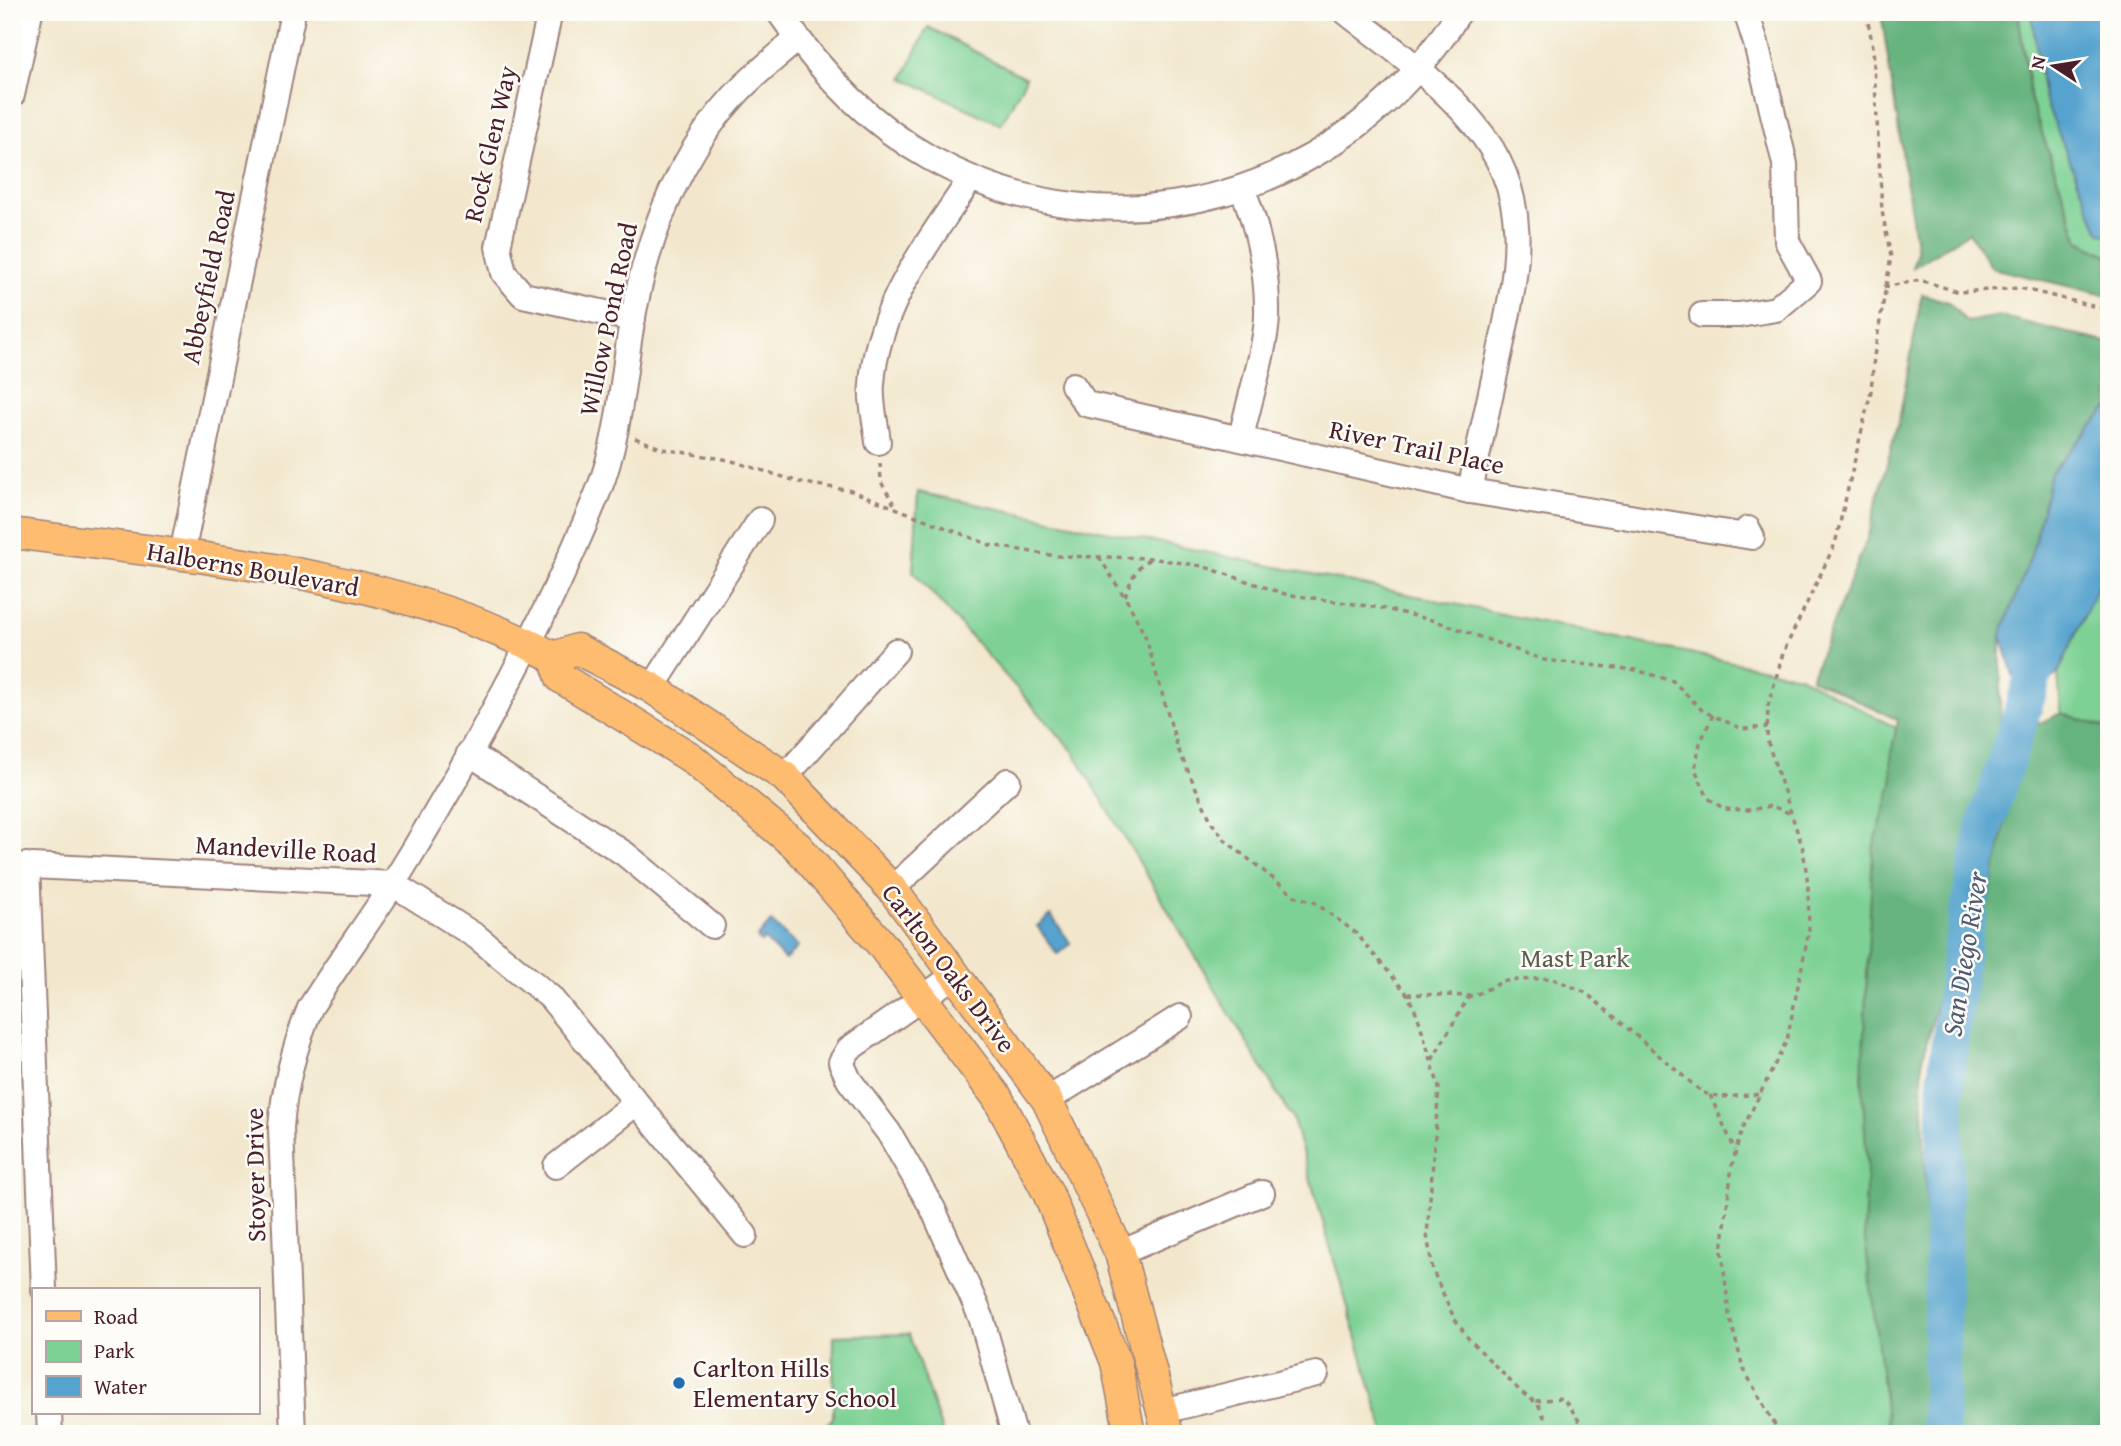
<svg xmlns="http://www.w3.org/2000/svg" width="2121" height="1446" font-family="'Gentium Book Plus',serif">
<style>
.green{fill:#7ed194;stroke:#647860;stroke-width:2}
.forest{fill:#66b37e;stroke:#586954;stroke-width:2}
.water{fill:#55a3ce;stroke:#50617c;stroke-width:2}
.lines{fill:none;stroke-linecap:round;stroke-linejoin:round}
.river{stroke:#55a3ce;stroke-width:37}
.minor-casing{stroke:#9e837c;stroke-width:28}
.major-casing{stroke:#9e837c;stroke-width:33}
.path{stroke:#9e837c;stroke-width:3.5;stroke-dasharray:5 5;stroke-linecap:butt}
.minor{stroke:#fff;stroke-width:24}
.major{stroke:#fdbc6f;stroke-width:30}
.poi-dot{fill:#1f6fb2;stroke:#fdfcf7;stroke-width:2.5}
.labels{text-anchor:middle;stroke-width:5;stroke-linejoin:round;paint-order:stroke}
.street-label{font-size:26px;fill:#4a1f2b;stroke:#fdfcf7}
.park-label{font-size:26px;fill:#5c5d50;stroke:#fdfcf7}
.poi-label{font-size:26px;fill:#4a1f2b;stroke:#fdfcf7;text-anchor:start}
.water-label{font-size:28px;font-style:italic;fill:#4f5a74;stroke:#fdfcf7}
</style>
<rect width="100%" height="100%" fill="#fdfcf7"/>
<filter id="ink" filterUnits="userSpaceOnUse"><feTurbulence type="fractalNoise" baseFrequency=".0143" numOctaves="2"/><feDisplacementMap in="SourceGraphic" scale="14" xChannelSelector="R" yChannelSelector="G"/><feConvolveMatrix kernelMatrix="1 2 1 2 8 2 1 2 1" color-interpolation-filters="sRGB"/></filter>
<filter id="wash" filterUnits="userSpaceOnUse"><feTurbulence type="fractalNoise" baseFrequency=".00686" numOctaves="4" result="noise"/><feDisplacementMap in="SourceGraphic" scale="28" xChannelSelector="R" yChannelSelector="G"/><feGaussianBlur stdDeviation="1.57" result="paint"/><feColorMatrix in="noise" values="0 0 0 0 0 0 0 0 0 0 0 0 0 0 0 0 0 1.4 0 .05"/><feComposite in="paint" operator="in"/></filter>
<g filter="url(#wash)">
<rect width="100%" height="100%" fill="#f2e7cc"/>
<!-- green -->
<g class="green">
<polygon points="2018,12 2031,12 2044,98 2099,231 2109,237 2109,256 2079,241 2031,101"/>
<path d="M 2103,12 L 2109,12 L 2109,85 C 2100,60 2100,38 2103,12 Z"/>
<polygon points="928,27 1026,78 1001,125 903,78"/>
<polygon points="918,492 1799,676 1902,731 1893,1434 1385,1434 1293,1120 1073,751 913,572"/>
<polygon points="2109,562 2109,729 2061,713 2058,673"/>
<polygon points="909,1334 943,1434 818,1434 833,1418 834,1336"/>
</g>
<!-- forest -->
<g class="forest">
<polygon points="1881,12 2018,12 2031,101 2079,241 2109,256 2109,296 1992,268 1969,232 1912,268 1917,252"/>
<polygon points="1922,294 1948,302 1967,322 1999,316 2109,343 2109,406 2051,473 2032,553 2001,635 2000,738 1922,1064 1932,1434 1889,1434 1864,1232 1867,1167 1862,1076 1873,849 1892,784 1891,753 1898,720 1811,678 1867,539 1900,415"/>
<polygon points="2061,713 2109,729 2109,1434 1951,1434 1959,1071 1979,944 2025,730"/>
</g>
<!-- water -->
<g class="water">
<path d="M 2031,12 L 2103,12 C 2100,38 2100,60 2109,85 L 2109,237 L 2099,232 L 2044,98 Z"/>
<polygon points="2109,406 2109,562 2058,673 2022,704 2001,635 2032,553 2051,473"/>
<polygon points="1051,915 1071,944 1057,954 1037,926"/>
<polygon points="771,922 798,947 785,960 764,939 761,942 757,938"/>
</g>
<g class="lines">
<!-- river -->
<polyline class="river" points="1940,1434 1946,1075 1962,946 1983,832 2040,656"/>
</g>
</g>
<g filter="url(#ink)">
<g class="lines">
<defs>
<g id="minor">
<polyline points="550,12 498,247 504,273 523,295 633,319"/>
<path d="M 779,12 C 818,69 869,124 930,158 C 1119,264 1348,194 1459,12"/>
<path d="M 1346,12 C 1390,47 1438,80 1474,124 C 1536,198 1517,271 1499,356 C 1489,401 1479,446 1470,491"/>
<polyline points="12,95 30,12"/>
<polyline points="1702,315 1739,315 1776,309 1809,281 1787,241 1785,164 1756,43 1746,12"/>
<polyline points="1073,385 1086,404 1470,491 1752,537 1748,529"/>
<path d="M 1241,438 C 1248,404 1266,349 1267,316 C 1268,274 1258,227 1242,188"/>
<path d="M 878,442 C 876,423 870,402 872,384 C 877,305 930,241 971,178"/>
<polyline points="182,554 293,12"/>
<polyline points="652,688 760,520"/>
<polyline points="469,753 625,854 712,926"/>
<polyline points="785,777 896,651"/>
<polyline points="12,865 393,884 477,937 550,997 745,1235"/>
<polyline points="27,865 44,1290"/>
<polyline points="892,889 1008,781"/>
<polyline points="955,975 849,1049 841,1062 849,1080 889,1133 933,1209 981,1317 1014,1434"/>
<polyline points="1047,1100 1180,1017"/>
<polyline points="556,1166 635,1104"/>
<polyline points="1120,1253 1262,1193"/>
<polyline points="1163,1411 1316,1374"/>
<polyline points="49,1413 50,1434"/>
<path d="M 293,1434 L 281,1128 C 284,1086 294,1048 310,1008 C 336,966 366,926 393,884 C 470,759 543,628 598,492 C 618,443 622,386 630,334 C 644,246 674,161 735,95 C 754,74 777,57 797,39"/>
</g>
<g id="major">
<path d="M 12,533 C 196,558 387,570 554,657 L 561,678 L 690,757 L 798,847 L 881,944 L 997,1097 L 1048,1193 L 1116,1362 L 1130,1434"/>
<polyline points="554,657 577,649 652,688 785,777 892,889 1047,1100 1120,1253 1168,1434"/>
</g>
</defs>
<!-- minor casing -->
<use href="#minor" class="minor-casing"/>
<!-- major casing -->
<use href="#major" class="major-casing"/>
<!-- path -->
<g class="path">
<polyline points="1884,287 1920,280 1959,292 2020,288 2109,310"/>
<polyline points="635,438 663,449 729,460 799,482 852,491 990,545 1056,556 1150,558 1202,566 1285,594 1381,608 1436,621 1544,660 1636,670 1673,681 1703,711 1742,729 1768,727"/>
<polyline points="880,463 881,482 894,504"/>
<polyline points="1099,557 1129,604 1146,638 1178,749 1212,823 1226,841 1295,896 1314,902 1356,933 1407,994 1417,1014 1439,1087 1427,1235 1433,1271 1454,1318 1468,1338 1521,1392 1538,1404 1552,1434"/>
<path d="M 1125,596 C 1131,581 1135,567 1150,559"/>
<polyline points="1713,715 1700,743 1695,769 1708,798 1724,809 1750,810 1771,806 1792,814"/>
<polyline points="1407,994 1473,996 1504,981 1551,978 1585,992 1703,1093 1722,1097 1762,1094"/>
<polyline points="1432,1060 1469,996"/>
<polyline points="1710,1095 1735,1150"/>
<path d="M 1536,1401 L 1561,1398 C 1572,1406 1575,1418 1585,1428 L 1584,1434"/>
<polyline points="1780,1434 1743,1368 1729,1314 1722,1251 1732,1165 1741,1132 1787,1040 1809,931 1808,884 1803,849 1767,740 1768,706 1783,653 1835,544 1871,391 1874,356 1891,257 1882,211 1873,47 1866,12"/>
</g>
<!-- minor -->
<use href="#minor" class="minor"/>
<!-- major -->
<use href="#major" class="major"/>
</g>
</g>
<!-- markers -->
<circle class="poi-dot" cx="679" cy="1383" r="7"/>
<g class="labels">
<!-- street labels -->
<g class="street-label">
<text transform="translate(490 144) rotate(-77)" y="9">Rock Glen Way</text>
<text transform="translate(208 277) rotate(-78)" y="9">Abbeyfield Road</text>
<text transform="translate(608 319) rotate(-78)" y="9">Willow Pond Road</text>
<text transform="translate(1417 447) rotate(12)" y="9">River Trail Place</text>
<text transform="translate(253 569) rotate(10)" y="9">Halberns Boulevard</text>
<text transform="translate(286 849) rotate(3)" y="9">Mandeville Road</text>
<text transform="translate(949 968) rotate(53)" y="9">Carlton Oaks Drive</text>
<text transform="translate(255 1175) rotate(-91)" y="9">Stoyer Drive</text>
</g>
<!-- park labels -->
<g class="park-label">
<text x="1575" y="967">Mast Park</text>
</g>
<!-- poi labels -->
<g class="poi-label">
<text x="693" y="1377">Carlton Hills<tspan x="693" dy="30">Elementary School</tspan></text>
</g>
<!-- water labels -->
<g class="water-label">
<text transform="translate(1964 954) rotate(-81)" y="10">San Diego River</text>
</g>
</g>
<!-- margin -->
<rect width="2121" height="1446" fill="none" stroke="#fdfcf7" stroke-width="42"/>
<!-- legend -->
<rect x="32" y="1288" width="228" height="126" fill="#fdfcf7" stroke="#b5a4a5" stroke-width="2"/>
<rect x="46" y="1311" width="35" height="10" fill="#fdbc6f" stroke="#b5a4a5" stroke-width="2"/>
<text x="94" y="1324" font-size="21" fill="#4a1f2b">Road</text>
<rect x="46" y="1341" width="35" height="21" fill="#7ed194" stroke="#b5a4a5" stroke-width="2"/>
<text x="94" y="1358" font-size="21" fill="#4a1f2b">Park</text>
<rect x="46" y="1376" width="35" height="21" fill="#55a3ce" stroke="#b5a4a5" stroke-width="2"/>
<text x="94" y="1394" font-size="21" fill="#4a1f2b">Water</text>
<!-- north arrow -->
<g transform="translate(2054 66) rotate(282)" stroke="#fdfcf7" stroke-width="5" paint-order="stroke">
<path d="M0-5L12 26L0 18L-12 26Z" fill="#4a1f2b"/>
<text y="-10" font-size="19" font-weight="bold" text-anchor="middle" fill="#4a1f2b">N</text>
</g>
</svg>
